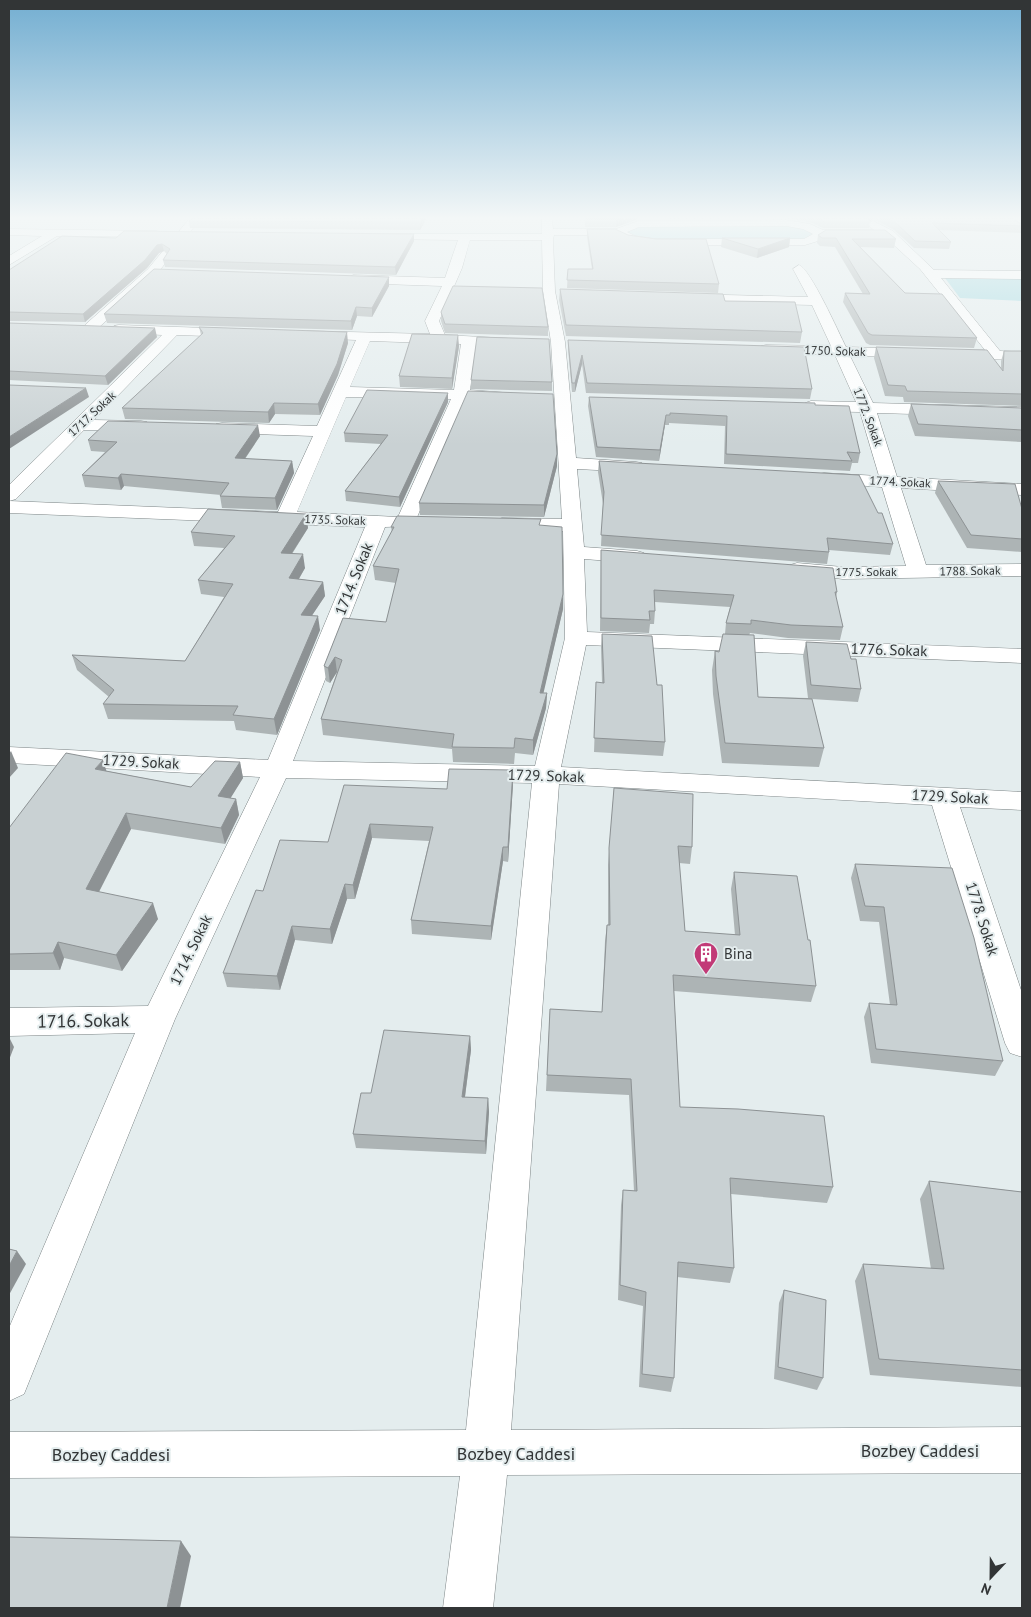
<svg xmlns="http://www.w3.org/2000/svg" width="1031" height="1617" font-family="'PT Sans',sans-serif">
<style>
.green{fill:#9fd8e0}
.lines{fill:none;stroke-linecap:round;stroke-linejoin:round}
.minor-casing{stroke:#7c8485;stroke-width:1}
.minor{fill:#fff;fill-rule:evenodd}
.wall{fill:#adb4b5}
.shaded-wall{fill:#8d9294}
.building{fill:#c9d1d3;stroke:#8d9294}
.labels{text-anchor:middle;stroke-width:4;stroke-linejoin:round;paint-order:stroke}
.far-street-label{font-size:12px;fill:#323536;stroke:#e4edee}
.street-label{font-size:15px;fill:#323536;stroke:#e4edee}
.poi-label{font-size:15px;fill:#323536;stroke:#e4edee;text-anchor:start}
.near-street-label{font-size:18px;fill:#323536;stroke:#e4edee}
</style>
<rect width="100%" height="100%" fill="#e4edee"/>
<!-- green -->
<g class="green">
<polygon points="785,225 807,229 812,234 812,237 794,241 653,241 628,235 628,230 639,226"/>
<polygon points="945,278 1022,279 1022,301 960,298"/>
</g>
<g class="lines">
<defs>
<g id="minor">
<polygon points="190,218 201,218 156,275 96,330 86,330 84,327 86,324 148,269"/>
<path d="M 542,218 L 552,218 L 553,229 L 616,229 L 638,221 L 786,220 L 810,224 L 823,230 L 874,230 L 867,224 L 873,221 L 893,231 L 934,270 L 1022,271 L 1022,279 L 941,278 L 1000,351 L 1022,352 L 1022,360 L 954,358 L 949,357 L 947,354 L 949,351 L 985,350 L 920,269 L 884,236 L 824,236 L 818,241 L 805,245 L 655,245 L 628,241 L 615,235 L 554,235 L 553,239 L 555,291 L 565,342 L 576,458 L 636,462 L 642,463 L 645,467 L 642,471 L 636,472 L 577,469 L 584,547 L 637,551 L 644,553 L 647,557 L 644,561 L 637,563 L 584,559 L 587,632 L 1022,649 L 1022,663 L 586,645 L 561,767 L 1022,792 L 1022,810 L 960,807 L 1022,993 L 1022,1057 L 1010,1053 L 1005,1043 L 932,805 L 559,784 L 511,1430 L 1022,1427 L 1022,1473 L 507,1475 L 493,1608 L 443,1608 L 460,1476 L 9,1478 L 9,1432 L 466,1430 L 532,783 L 286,778 L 175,1019 L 24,1394 L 9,1401 L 9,1328 L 135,1033 L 9,1036 L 9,1008 L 148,1006 L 260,777 L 9,763 L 9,747 L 268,760 L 365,527 L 9,513 L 9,501 L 278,512 L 313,436 L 222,433 L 216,432 L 214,428 L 216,424 L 222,423 L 317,426 L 356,340 L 312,338 L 307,337 L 305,334 L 307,331 L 430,334 L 425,321 L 442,286 L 353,283 L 347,279 L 353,275 L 445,278 L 458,240 L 375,239 L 369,236 L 371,234 L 542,234 ZM 786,226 L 803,229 L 813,234 L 804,239 L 655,239 L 635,236 L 627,232 L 639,227 ZM 470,240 L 542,240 L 543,291 L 551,342 L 562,519 L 502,518 L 495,520 L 492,524 L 495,528 L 502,530 L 563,531 L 565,638 L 535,766 L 293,761 L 385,527 L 412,526 L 415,522 L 467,400 L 503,401 L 509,399 L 511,396 L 509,393 L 470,390 L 476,345 L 513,346 L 518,345 L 520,342 L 518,339 L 445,335 L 439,321 L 462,268 ZM 370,341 L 461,344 L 454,390 L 350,387 ZM 346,397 L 451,399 L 398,517 L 297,512 Z"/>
<polygon points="9,229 157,231 163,234 157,237 57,236 9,265 9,256 42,236 9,235"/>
<path d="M 799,265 C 810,268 839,333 846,347 L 913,349 L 918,350 L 920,353 L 918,356 L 913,357 L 850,356 L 873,403 L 1022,407 L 1022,417 L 877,413 L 897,477 L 1022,484 L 1022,495 L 901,488 L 926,565 L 1022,564 L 1022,576 L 843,579 L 790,573 L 787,569 L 790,565 L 797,563 L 843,567 L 906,566 L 882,487 L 824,483 L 818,482 L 815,478 L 818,474 L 824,473 L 879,476 L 860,412 L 811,411 L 805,409 L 803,406 L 805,403 L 811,401 L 856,402 L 835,355 L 766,353 L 761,352 L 759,349 L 761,346 L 766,345 L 831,346 L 812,305 L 686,302 L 679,298 L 686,294 L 808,297 L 793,269 Z"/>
<polygon points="119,325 236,329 241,330 243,333 241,336 236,337 177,335 94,420 141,421 147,422 149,426 147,430 84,430 16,499 9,501 9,485 162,335 114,332 112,329 114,326"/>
</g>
</defs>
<!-- minor casing -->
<use href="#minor" class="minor-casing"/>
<!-- minor -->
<use href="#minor" class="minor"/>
</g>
<!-- wall -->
<g class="wall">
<polygon points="427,218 420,230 190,228 189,221"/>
<polygon points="583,218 638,218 638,219 616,227 585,227 585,220"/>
<polygon points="667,218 760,218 667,219"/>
<polygon points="784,218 1014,218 1019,223 1022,223 1022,233 939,230 951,242 949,249 914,248 894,230 874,219 870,221 869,228 823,228 810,222"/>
<polygon points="587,229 656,239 719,284 718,293 567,288 568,269 592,269 587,237"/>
<polygon points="818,235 896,239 894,248 860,247 905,293 977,338 974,348 870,345 866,343 843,302 845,293 863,294 835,247 820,246 817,243"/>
<polygon points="116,238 414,241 396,275 165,267 163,260 167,254 164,251 159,253 147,268 85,322 9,321 9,270"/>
<polygon points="722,238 790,238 789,247 757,258 721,247"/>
<polygon points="389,286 372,317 357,316 352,330 107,323 104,314"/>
<polygon points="560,289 725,301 802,332 800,343 566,336 559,300"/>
<polygon points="441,312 548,327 548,336 445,333 441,321"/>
<polygon points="9,323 157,337 108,385 9,380"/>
<polygon points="199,327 348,343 338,375 320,415 275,414 269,423 125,419 122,408 201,335"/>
<polygon points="568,340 812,389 810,399 586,393 582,364 575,392 572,392 568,349"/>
<polygon points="459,346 452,389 400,387 399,376"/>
<polygon points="876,347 1001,367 1001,361 1004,351 1022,352 1022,406 904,402 903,397 885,396 874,358"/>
<polygon points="471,380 552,382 552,391 471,389"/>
<polygon points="589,397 815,405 860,453 858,463 852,463 850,471 724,464 725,426 669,423 669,425 665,425 659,461 596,457 588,406"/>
<polygon points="448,402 400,507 346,501 345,491 381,444 345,442 344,433"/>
<polygon points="911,404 1022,408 1022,442 915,436 908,416"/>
<polygon points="260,436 245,459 292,461 294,473 277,510 222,508 220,496 221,495 124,486 121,490 85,487 82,475 105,452 91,451 88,440"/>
<polygon points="557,454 557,466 544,517 420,515 419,503"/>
<polygon points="599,461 893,544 890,555 829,550 829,552 827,564 601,546 603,504 598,472"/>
<polygon points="938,481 1022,509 1022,552 967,548 935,493"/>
<polygon points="306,514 308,528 292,554 305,568 299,579 323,582 325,596 312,615 320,630 277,735 236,730 234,721 108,719 103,704 109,697 77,670 72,655 185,661 224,597 201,594 198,580 224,548 194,546 191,532"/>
<polygon points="540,525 563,609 543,693 547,693 546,708 533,755 515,753 514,764 453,762 452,749 323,735 321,719 337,672 330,683 326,681 324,666 343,618 386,622 396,583 375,580 373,566 392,532 391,527"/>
<polygon points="601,550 837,592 836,598 843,627 840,640 788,638 750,633 749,635 758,697 808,698 803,656 806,642 851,659 861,689 858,702 812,699 824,748 819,767 722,763 713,694 712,670 715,651 719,652 725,634 726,623 730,607 655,602 655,611 654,624 650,624 649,633 600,631"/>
<polygon points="602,634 657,685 665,742 663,756 594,752 596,696 602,683 601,647"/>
<polygon points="240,762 243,778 230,798 236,799 239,815 225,844 131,829 99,892 158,919 122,971 64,958 60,970 9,970 9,828 107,771 191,787"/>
<polygon points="513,784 508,862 503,861 491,940 412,934 411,920 429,841 372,838 355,899 347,899 332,944 295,940 280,990 227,987 223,973 263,891 328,842 447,789"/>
<polygon points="614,788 692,847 690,864 679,863 685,931 735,935 731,889 734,872 816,986 811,1002 674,991 680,1107 833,1187 827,1203 731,1194 734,1268 730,1283 677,1277 674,1378 671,1392 639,1387 643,1306 618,1300 621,1205 623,1190 634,1191 629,1095 546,1091 550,1009 602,1012 605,941 607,925 608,925 608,865"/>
<polygon points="855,864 1003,1061 995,1076 871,1063 864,1017 869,1003 890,1005 879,922 860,921 851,878"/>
<polygon points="470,1036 471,1050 465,1097 488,1098 489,1112 486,1154 356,1148 353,1134 371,1093"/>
<polygon points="929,1181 1022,1192 1022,1387 870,1375 855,1281 863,1264 931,1269 920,1199"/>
<polygon points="784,1290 823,1378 817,1390 774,1379 779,1303"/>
</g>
<!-- shaded-wall -->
<g class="shaded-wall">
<polygon points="422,218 427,218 420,230 420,222"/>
<polygon points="638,218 638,219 616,227 616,219"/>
<polygon points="866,218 874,218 874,219 869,222"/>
<polygon points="414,234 414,241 396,275 395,267"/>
<polygon points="790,238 789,247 757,258 758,249"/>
<polygon points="162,244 164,251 159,253 147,268 85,322 83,314 157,245"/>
<polygon points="389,277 389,286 372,317 372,308"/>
<polygon points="356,307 357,316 352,330 351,321"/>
<polygon points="155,328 157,337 108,385 105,376"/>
<polygon points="347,332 348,343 338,375 320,415 318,404"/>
<polygon points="458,335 459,346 452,389 452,378"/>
<polygon points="582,355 582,364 575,392 575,383"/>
<polygon points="86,388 89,397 9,449 9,437"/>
<polygon points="448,393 448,402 400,507 399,497"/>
<polygon points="274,403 275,414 269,423 268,412"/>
<polygon points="666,415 665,425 659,461 660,450"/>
<polygon points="258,425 260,436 237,470 235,458"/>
<polygon points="557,454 557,466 544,517 544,505"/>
<polygon points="292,461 294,473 277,510 275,498"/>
<polygon points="121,474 124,486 121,490 118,478"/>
<polygon points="306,514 308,528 283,567 281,553"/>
<polygon points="303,554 305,568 291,592 289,578"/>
<polygon points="323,582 325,596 303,629 301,615"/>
<polygon points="563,594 563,609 540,708 540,693"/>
<polygon points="318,616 320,630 277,735 274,719"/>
<polygon points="335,657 337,672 330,683 328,668"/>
<polygon points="547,693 546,708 533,755 533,740"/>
<polygon points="11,751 18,768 9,778 9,754"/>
<polygon points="103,760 108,776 95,769"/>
<polygon points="240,762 243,778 222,812 218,796"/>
<polygon points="513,770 513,784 508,862 508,847"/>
<polygon points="236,799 239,815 225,844 221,828"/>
<polygon points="126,813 131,829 92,905 86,889"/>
<polygon points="370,824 372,838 355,899 353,885"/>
<polygon points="503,847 503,861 491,940 491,926"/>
<polygon points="345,884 347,899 332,944 330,929"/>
<polygon points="153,903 158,919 122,971 116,955"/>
<polygon points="292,926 295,940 280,990 277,976"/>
<polygon points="58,942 64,958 60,970 53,953"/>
<polygon points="470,1036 471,1050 463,1111 462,1097"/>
<polygon points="9,1037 14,1047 9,1060"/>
<polygon points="488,1098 489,1112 486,1154 485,1141"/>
<polygon points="17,1251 26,1264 9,1295 9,1266"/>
<polygon points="181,1541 191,1556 180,1608 167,1608"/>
</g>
<!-- building -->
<g class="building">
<polygon points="193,218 422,218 420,222 189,221"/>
<polygon points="585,218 617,218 616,219"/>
<polygon points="817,218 868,218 870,222 825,222"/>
<polygon points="886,218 1013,218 1019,223 1022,223 1022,226 932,223 951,242 915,241 896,223"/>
<polygon points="587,229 615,229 628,235 656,239 706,239 719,284 567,280 568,269 593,269"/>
<polygon points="826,230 885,230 896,239 852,239 905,293 942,294 977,338 872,335 868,333 845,293 870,294 836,238 822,238 818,235"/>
<polygon points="124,231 414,234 395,267 163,260 170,249 162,244 157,245 145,260 83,314 9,312 9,270 62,236 116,238"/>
<polygon points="722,238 790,238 758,249"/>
<polygon points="154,269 389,277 372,308 356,307 351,321 104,314"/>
<polygon points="453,286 542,288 548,327 445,324 441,312"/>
<polygon points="560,289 723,294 725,301 795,302 802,332 566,325"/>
<polygon points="9,323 155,328 105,376 9,371"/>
<polygon points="199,327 347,332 337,364 318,404 274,403 268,412 122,408 203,333"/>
<polygon points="412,334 458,335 452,378 399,376"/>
<polygon points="477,337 549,339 552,382 471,380"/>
<polygon points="568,340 804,347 812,389 587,383 582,355 575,383 572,383"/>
<polygon points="876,347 987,350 1003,371 1004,351 1022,351 1022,394 907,391 905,386 888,385"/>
<polygon points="9,385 86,388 9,437"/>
<polygon points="367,390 448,393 399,497 345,491 388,435 344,433"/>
<polygon points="468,391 553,394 557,454 544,505 419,503"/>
<polygon points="589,397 815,403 815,405 849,406 860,453 847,452 852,461 726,454 727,416 670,413 670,415 666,415 660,450 597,447"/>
<polygon points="911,404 1022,408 1022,430 918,424"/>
<polygon points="108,421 258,425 235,458 292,461 275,498 220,496 229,483 121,474 118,478 82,475 117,442 88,440"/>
<polygon points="599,461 859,475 878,513 882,513 893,544 827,538 829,552 601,535 604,492"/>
<polygon points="938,481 1015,484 1022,509 1022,539 971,535"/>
<polygon points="208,509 306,514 281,553 303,554 289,578 323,582 301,615 318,616 274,719 233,715 238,706 103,704 114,690 72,655 185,661 233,584 198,580 235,536 191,532"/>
<polygon points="397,516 541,519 539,525 562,527 563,594 540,693 547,693 533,740 515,738 514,748 452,747 454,734 321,719 342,660 335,657 328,668 324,666 343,618 386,622 399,569 373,566 394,527 391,527"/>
<polygon points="601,550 833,568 837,592 835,592 843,627 791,625 751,620 751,624 726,623 734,595 654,590 655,611 649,611 650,620 601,618"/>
<polygon points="602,634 652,636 657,685 662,685 665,742 594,738 596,682 604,683"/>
<polygon points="723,634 754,635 758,697 812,699 824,748 725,743 716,676 715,651 719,652"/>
<polygon points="806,642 847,644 851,659 856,659 861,689 811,685"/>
<polygon points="66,753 103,760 95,769 191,787 215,761 240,762 218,796 236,799 221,828 126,813 86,889 153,903 116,955 58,942 53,953 9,954 9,828"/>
<polygon points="449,769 513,770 508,847 503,847 491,926 411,920 433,827 370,824 353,885 345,884 330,929 292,926 277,976 223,973 256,890 263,891 280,840 328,842 344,785 447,789"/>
<polygon points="614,788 693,794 692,847 678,846 685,931 740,935 734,872 797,876 808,940 810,940 816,986 673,975 680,1107 738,1109 824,1116 833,1187 730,1178 734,1268 678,1262 674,1378 642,1374 646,1292 620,1285 623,1190 637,1191 631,1079 547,1075 550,1009 602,1012 607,925 610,925 609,848"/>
<polygon points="855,864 952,868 974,938 1003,1061 876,1049 869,1003 897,1005 884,907 865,906"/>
<polygon points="384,1030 470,1036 462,1097 488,1098 485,1141 353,1134 361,1093 371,1093"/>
<polygon points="929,1181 1022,1192 1022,1370 879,1359 863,1264 944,1269"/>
<polygon points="9,1249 17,1251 9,1266"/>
<polygon points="784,1290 826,1300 823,1378 778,1367"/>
<polygon points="9,1537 181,1541 167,1608 9,1608"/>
</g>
<!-- sky -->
<linearGradient id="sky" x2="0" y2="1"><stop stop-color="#73aed1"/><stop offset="0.49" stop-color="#f3f7f7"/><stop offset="1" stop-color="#f3f7f7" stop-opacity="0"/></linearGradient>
<rect width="1031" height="445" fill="url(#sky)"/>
<!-- icons -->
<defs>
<symbol id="building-pin" viewBox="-11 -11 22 30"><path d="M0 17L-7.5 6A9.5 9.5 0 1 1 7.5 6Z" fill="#c23a77" stroke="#e4edee"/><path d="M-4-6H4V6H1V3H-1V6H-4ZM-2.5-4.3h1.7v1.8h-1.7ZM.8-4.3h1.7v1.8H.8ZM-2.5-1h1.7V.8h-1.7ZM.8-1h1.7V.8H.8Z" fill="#fff"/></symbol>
</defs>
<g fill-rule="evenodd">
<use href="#building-pin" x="692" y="940" width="28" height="38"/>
</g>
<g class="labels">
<!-- far-street labels -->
<g class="far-street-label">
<text transform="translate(835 351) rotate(2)" y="4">1750. Sokak</text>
<text transform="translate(92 414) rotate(-43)" y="4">1717. Sokak</text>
<text transform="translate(868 417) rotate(69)" y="4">1772. Sokak</text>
<text transform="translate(900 482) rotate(3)" y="4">1774. Sokak</text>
<text transform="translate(335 520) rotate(2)" y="4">1735. Sokak</text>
<text transform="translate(970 571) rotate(-1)" y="4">1788. Sokak</text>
<text x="866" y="576">1775. Sokak</text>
</g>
<!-- street labels -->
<g class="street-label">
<text transform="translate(354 579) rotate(-68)" y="5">1714. Sokak</text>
<text transform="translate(889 650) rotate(2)" y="5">1776. Sokak</text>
<text transform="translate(141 762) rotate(3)" y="5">1729. Sokak</text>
<text transform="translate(546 776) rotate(2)" y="5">1729. Sokak</text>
<text transform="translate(950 797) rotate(3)" y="5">1729. Sokak</text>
<text transform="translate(982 919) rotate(72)" y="5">1778. Sokak</text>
<text transform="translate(191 950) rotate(-64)" y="5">1714. Sokak</text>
</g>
<!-- poi labels -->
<g class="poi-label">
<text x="724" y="959">Bina</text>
</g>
<!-- near-street labels -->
<g class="near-street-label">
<text transform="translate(83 1021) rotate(-1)" y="6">1716. Sokak</text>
<text x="920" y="1457">Bozbey Caddesi</text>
<text x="516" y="1460">Bozbey Caddesi</text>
<text x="111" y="1461">Bozbey Caddesi</text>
</g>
</g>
<!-- border -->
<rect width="1031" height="1617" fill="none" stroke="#323536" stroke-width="20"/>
<!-- north arrow -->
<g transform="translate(991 1577) rotate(202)" stroke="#e4edee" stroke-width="4" paint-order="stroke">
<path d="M0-4L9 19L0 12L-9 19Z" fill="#323536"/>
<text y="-8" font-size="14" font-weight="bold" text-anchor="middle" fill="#323536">N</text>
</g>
</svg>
